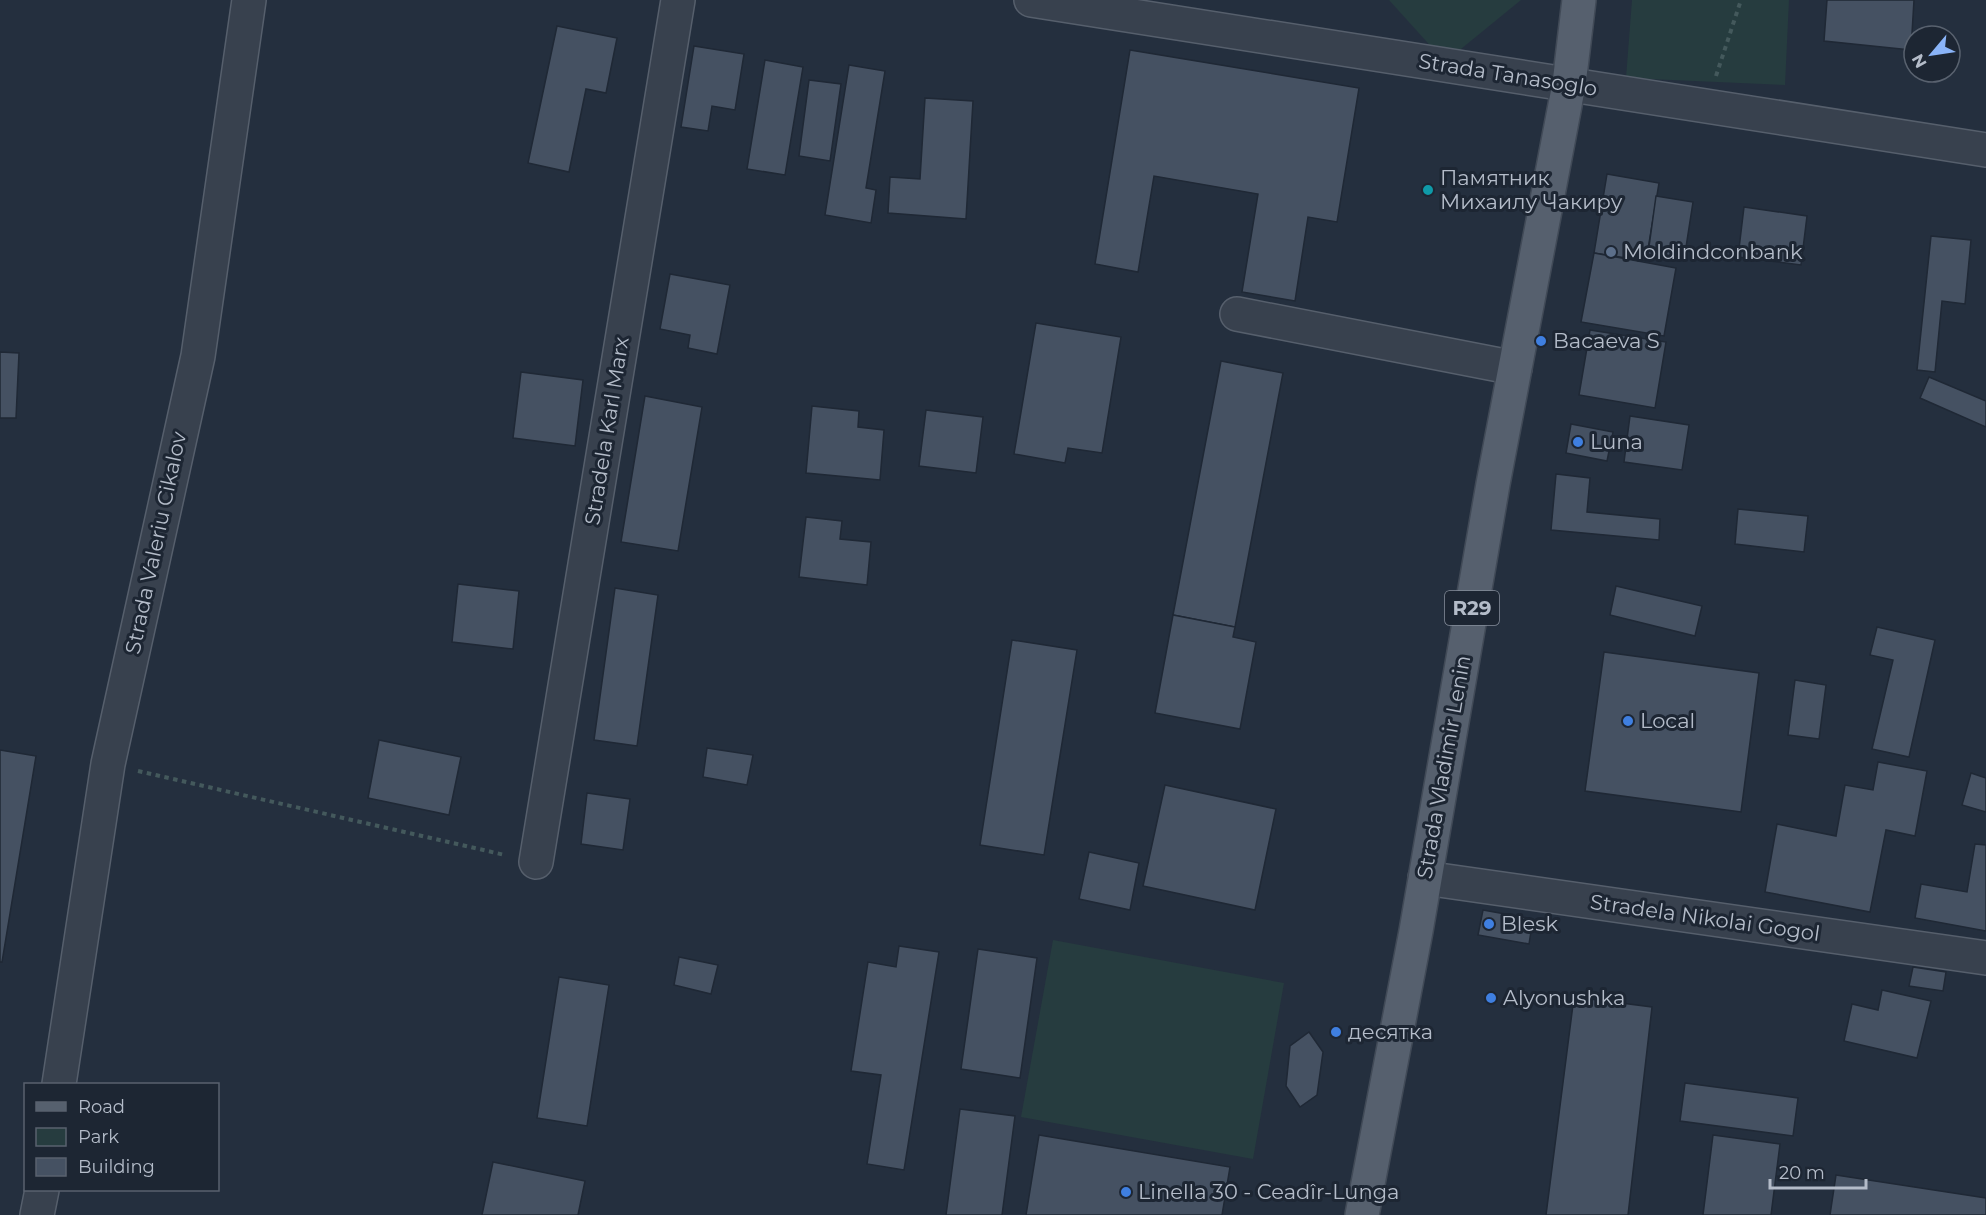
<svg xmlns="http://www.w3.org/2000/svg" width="1986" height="1215" font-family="Montserrat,sans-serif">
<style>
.green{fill:#263c3f}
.building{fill:#455162;stroke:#1f2835;stroke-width:1.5}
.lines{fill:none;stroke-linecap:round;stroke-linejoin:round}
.minor-casing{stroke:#565f6c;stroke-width:36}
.major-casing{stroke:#414a57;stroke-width:36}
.path{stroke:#44595c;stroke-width:4;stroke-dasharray:4.5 4.5;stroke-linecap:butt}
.minor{stroke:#38414e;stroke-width:33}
.major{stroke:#56606e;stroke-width:33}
.culture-dot{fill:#0f9aa8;stroke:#1d2633;stroke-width:2}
.service-dot{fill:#5c6f8a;stroke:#1d2633;stroke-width:2}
.shop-dot{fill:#3f7fe0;stroke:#1d2633;stroke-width:2}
.labels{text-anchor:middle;stroke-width:6;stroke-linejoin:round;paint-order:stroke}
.shield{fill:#1d2633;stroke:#878f9c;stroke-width:1.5}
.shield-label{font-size:20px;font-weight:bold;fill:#b4bcc9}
.street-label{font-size:21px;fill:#b4bcc9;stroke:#1d2633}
.poi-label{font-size:21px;fill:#b4bcc9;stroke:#1d2633;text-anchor:start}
</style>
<rect width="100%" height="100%" fill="#242f3e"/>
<!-- green -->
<g class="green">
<polygon points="1389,0 1521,0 1445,62"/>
<polygon points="1632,0 1789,0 1785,85 1626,78"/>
<polygon points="1053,940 1284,983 1253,1159 1021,1117"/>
</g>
<!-- building -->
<g class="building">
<polygon points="1827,0 1914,0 1911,50 1824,41"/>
<polygon points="557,26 617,38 606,93 586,89 569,172 528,163"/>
<polygon points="694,46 744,54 735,110 712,106 708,131 681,127"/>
<polygon points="1130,50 1359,88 1337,222 1308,217 1295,301 1242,292 1258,194 1154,176 1138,272 1095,264"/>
<polygon points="765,60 803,67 785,175 747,169"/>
<polygon points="849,65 885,71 866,188 876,190 871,223 825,215"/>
<polygon points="809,80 841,84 830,161 799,156"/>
<polygon points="925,98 973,101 966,219 888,213 890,177 920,179"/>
<polygon points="1607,174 1659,183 1646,261 1594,253"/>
<polygon points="1656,196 1693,202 1684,260 1648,254"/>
<polygon points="1744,207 1807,216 1801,265 1738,257"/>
<polygon points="1931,236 1971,240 1965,304 1942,301 1935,372 1917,370"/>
<polygon points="1594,253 1676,268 1664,336 1581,322"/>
<polygon points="670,274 730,285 717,354 688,348 690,335 660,329"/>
<polygon points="1036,323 1121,337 1102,453 1068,448 1065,463 1014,454"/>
<polygon points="1590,330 1666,342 1655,408 1579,395"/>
<polygon points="0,352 19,353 16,418 0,418"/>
<polygon points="1221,361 1283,373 1235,627 1173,615"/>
<polygon points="521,372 583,380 575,446 513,438"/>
<polygon points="1929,377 1986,401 1986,427 1920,398"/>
<polygon points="645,396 702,407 678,551 621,542"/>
<polygon points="812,406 859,411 858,427 884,430 880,480 806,473"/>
<polygon points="926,410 983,417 976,473 919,466"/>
<polygon points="1630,416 1689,425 1682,470 1624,462"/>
<polygon points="1571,424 1613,432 1607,461 1566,453"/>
<polygon points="1556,474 1590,478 1587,512 1660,519 1659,540 1551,530"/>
<polygon points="1738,509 1808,516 1804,552 1735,544"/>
<polygon points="806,517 842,521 840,539 871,542 867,585 799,577"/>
<polygon points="458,584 519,591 513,649 452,642"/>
<polygon points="1616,586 1702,606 1695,636 1610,615"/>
<polygon points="615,588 658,595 637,746 594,740"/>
<polygon points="1173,615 1235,627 1233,637 1256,642 1240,729 1155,713"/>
<polygon points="1877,627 1935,640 1909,757 1872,749 1893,660 1870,655"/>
<polygon points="1012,640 1077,650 1044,855 980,845"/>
<polygon points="1604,652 1759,673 1741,812 1585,791"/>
<polygon points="1795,680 1826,685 1819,739 1788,735"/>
<polygon points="379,740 461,757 449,815 368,798"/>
<polygon points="707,748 753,755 747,785 703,777"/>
<polygon points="0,750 36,756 2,962 0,962"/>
<polygon points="1878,762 1927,771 1915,836 1886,830 1870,912 1765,892 1777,824 1836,836 1845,785 1873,790"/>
<polygon points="1971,773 1986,778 1986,812 1962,805"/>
<polygon points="1165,785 1276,809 1255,910 1143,886"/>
<polygon points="587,793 630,799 623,850 581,844"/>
<polygon points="1975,844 1986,845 1986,931 1915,918 1921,884 1967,892"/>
<polygon points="1089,852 1139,863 1130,910 1079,899"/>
<polygon points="1483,910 1533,919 1529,944 1478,935"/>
<polygon points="899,946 939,952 904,1170 867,1164 881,1075 851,1071 868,962 896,967"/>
<polygon points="978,949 1037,958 1020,1078 961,1069"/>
<polygon points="679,957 718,965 711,994 674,985"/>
<polygon points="1913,967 1946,972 1943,991 1909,986"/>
<polygon points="559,977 609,985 587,1126 537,1118"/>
<polygon points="1882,990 1931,1001 1917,1058 1844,1041 1852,1004 1878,1010"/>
<polygon points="1574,997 1652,1007 1628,1215 1546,1215"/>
<polygon points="1309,1032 1323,1052 1317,1095 1300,1107 1286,1086 1290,1046"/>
<polygon points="1685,1083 1798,1098 1793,1136 1680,1121"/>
<polygon points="960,1109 1015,1116 1002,1215 946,1215"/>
<polygon points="1039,1135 1230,1167 1222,1215 1026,1215"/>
<polygon points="1713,1135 1780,1144 1771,1215 1703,1215"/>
<polygon points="493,1162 585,1181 578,1215 482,1215"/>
<polygon points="1836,1175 1986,1198 1986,1215 1830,1215"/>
</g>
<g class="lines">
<defs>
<g id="minor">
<path d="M 1031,0 C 1349,49 1667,102 1986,150"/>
<polyline points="1237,314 1515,368"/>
<polyline points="536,862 678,0"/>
<polyline points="1425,878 1986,958"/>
<polyline points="59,1084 108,764 198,356 249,0"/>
<polyline points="37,1215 42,1190"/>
</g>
<polyline id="major" points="1362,1215 1416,931 1493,484 1569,84 1579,0"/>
</defs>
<!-- minor casing -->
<use href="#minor" class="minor-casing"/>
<!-- major casing -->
<use href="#major" class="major-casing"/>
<!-- path -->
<g class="path">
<polyline points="1716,76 1741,0"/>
<polyline points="138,771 505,855"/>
</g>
<!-- minor -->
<use href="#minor" class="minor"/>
<!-- major -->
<use href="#major" class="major"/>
</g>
<!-- markers -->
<circle class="culture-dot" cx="1428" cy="190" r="6"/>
<circle class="service-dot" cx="1611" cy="252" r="6"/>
<g class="shop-dot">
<circle cx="1541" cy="341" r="6"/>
<circle cx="1578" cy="442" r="6"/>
<circle cx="1628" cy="721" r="6"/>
<circle cx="1489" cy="924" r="6"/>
<circle cx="1491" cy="998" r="6"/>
<circle cx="1336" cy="1032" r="6"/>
<circle cx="1126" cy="1192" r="6"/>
</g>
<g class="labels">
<!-- shield labels -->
<rect class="shield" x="1445" y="591" width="54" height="34" rx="4.5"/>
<g class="shield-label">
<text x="1472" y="615">R29</text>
</g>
<!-- street labels -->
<g class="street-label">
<text transform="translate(1508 75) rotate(9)" y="7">Strada Tanasoglo</text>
<text transform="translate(607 431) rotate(-81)" y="7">Stradela Karl Marx</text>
<text transform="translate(156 543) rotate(-78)" y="7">Strada Valeriu Cikalov</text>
<text transform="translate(1444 767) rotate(-80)" y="7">Strada Vladimir Lenin</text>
<text transform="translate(1705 918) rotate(8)" y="7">Stradela Nikolai Gogol</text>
</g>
<!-- poi labels -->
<g class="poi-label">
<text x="1440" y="185">Памятник<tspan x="1440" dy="24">Михаилу Чакиру</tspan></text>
<text x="1623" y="259">Moldindconbank</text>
<text x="1553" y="348">Bacaeva S</text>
<text x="1590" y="449">Luna</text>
<text x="1640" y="728">Local</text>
<text x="1501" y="931">Blesk</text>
<text x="1503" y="1005">Alyonushka</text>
<text x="1348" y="1039">десятка</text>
<text x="1138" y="1199">Linella 30 - Ceadîr-Lunga</text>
</g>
</g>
<!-- legend -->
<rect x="24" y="1083" width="195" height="108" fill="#1d2633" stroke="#59626f" stroke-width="1.5"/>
<rect x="36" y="1102" width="30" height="9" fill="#56606e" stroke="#59626f" stroke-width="1.5"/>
<text x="78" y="1113" font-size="18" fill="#b4bcc9">Road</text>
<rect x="36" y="1128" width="30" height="18" fill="#263c3f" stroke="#59626f" stroke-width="1.5"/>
<text x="78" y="1143" font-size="18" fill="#b4bcc9">Park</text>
<rect x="36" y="1158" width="30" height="18" fill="#455162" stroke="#59626f" stroke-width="1.5"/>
<text x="78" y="1173" font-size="18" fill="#b4bcc9">Building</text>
<!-- north arrow -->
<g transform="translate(1932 54) rotate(241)"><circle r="28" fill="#1d2633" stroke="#59626f" stroke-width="1.5"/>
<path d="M0-4.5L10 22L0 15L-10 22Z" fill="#8ab4f8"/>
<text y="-9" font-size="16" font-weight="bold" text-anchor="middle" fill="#b4bcc9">N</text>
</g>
<!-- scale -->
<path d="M1770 1179v9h96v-9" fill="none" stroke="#b4bcc9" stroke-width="3"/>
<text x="1779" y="1179" font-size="18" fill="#b4bcc9" stroke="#1d2633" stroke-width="4.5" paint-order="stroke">20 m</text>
</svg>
